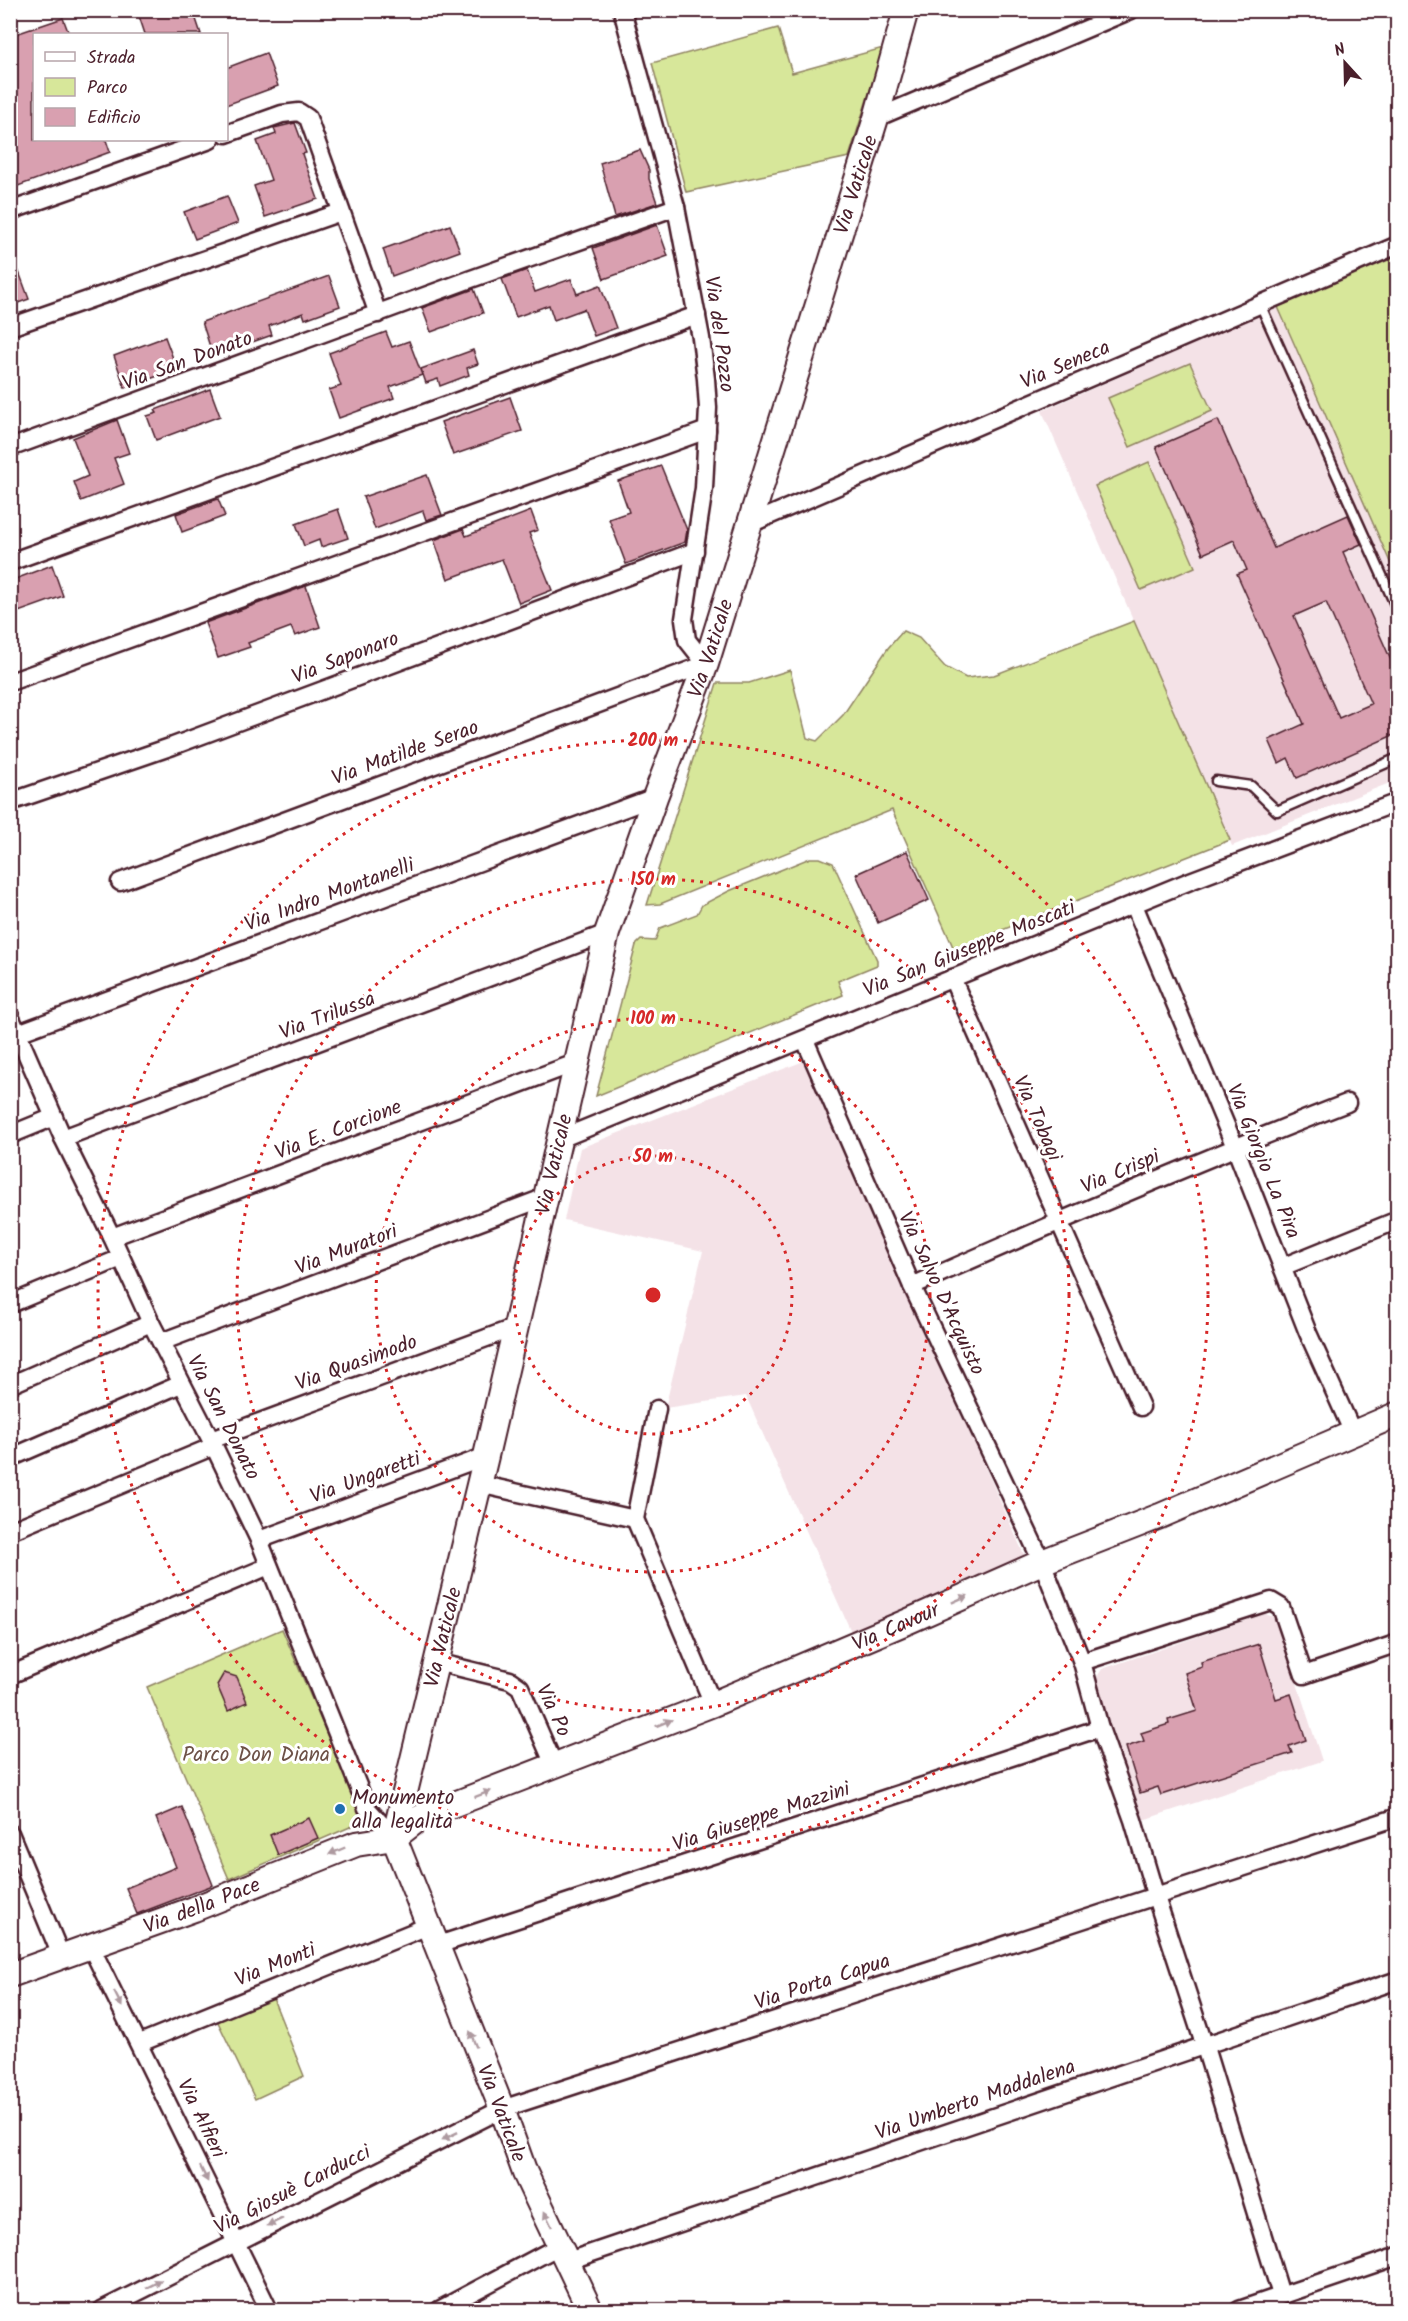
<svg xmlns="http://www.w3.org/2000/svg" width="1408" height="2321" font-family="Kalam,sans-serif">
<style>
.built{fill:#f4e2e7}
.green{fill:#d7e79a;stroke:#908362;stroke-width:1.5}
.building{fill:#d9a0b0;stroke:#4a1f2b;stroke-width:1.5;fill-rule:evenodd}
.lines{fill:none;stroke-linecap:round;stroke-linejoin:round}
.lane-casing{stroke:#4a1f2b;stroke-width:13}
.street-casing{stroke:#4a1f2b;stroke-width:21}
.secondary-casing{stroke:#4a1f2b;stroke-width:28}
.lane{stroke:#fff;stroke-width:8}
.street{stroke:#fff;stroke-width:16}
.secondary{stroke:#fff;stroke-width:24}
.oneway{fill:#ae9aa0}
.ring{fill:none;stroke:#d62828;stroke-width:3;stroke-dasharray:3 6}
.poi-dot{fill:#1f6fb2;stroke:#fff;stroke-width:2}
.labels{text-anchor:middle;stroke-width:6;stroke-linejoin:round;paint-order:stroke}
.street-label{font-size:21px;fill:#4a1f2b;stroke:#fff}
.park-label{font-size:21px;fill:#6d5147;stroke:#fff}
.poi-label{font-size:21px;fill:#4a1f2b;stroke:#fff;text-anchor:start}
.centre{fill:#d62828;stroke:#fff;stroke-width:3}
.ring-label{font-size:18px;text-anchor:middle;font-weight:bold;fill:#d62828;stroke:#fff;stroke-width:6;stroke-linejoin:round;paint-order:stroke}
</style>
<rect width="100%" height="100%" fill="#fff"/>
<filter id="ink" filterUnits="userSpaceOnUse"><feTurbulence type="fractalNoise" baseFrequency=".0167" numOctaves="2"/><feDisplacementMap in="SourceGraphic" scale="12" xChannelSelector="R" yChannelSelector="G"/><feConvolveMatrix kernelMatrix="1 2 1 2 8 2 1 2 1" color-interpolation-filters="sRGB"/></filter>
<g filter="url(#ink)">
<!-- built -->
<g class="built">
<polygon points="1278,307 1397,578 1397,780 1232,846 1042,411"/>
<polygon points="804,1061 1026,1559 853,1636 746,1396 665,1408 703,1251 564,1220 580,1148"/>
<polygon points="1265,1614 1276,1618 1322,1761 1143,1820 1095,1680 1102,1669"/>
</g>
<!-- green -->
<g class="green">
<polygon points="778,28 792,73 883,48 849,157 686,192 652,63"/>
<polygon points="1397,254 1397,578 1278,307"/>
<polygon points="1190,363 1212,411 1130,447 1108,398"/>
<polygon points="1149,462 1195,567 1141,590 1095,486"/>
<polygon points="1134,621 1230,840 954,949 892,810 660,904 647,905 717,683 749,683 790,670 807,738 817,741 843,715 888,648 903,631 919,638 945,667 966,678 994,675"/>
<polygon points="810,858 820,858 833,863 877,960 877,965 838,981 843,995 596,1096 636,945 641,940 655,941 660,928 697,914 702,905 729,891"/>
<polygon points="282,1629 364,1821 229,1879 147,1687"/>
<polygon points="272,1996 304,2076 255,2099 216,2018"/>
</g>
<!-- building -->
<g class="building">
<polygon points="137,10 193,10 201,34 145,34"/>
<polygon points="63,18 69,34 34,34 34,140 106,140 110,152 10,189 10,36"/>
<polygon points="266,53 278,86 226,105 226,68"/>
<polygon points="295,123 306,153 302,154 318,199 265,217 254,186 271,180 257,141 276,134 274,128"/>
<polygon points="640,150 649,170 649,179 657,203 615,217 600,163"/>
<polygon points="227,196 238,223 195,239 184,212"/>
<polygon points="450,225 460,251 392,276 383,249"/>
<polygon points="657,225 668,256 604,279 593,248"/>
<polygon points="10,253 12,253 29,299 10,306"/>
<polygon points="527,270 535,292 571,279 577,294 600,285 616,328 594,336 584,309 554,320 549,305 516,317 502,279"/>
<polygon points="329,276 340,306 305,319 303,313 269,326 272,335 213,356 202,322"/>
<polygon points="474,289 483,313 431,332 422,308"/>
<polygon points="386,332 392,347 409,341 422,375 390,387 394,398 339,418 329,390 341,386 329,353"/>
<polygon points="165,337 177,369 125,388 114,356"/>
<polygon points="473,350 478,364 467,368 469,375 440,386 438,379 426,383 421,369"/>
<polygon points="210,389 220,416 156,440 147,416 157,413 155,410"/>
<polygon points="510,397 522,431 453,455 441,422"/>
<polygon points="117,420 129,453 114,458 124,484 81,501 74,482 88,476 73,438"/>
<path d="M 1218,420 L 1274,548 L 1348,515 L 1361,544 L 1343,552 L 1398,676 L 1398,733 L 1297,778 L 1288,758 L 1279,763 L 1269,740 L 1304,724 L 1237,574 L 1247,570 L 1234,540 L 1203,554 L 1156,447 ZM 1326,602 L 1371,704 L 1339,718 L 1294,616 Z"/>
<polygon points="661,466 687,530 685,542 626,564 609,519 629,512 618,481"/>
<polygon points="427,475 442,515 426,520 423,511 375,529 363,497"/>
<polygon points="218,499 225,516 182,532 176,514"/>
<polygon points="338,509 348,538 321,547 319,540 304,546 296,524"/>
<polygon points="531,511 538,530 529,533 552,590 519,603 502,559 448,579 434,540 463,529 466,536"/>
<polygon points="52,565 63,596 10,615 10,581"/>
<polygon points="306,586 320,627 295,636 291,627 248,643 250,647 218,658 205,623"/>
<polygon points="907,851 929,900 878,923 856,874"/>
<polygon points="1259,1644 1276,1699 1291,1694 1306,1740 1289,1746 1292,1753 1161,1795 1158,1787 1140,1793 1126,1747 1144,1741 1141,1733 1169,1724 1168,1720 1197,1711 1185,1673 1202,1667 1201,1662"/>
<polygon points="224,1673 237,1677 247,1702 228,1711 217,1685"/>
<polygon points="182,1807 213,1885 137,1914 126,1888 176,1867 156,1818"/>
<polygon points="309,1818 318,1838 278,1855 270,1835"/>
</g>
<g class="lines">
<defs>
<g id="lane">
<polyline points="1260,304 1398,611"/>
<polyline points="1216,781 1251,786 1277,811 1398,758"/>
</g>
<g id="street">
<polyline points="876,118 1131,10"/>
<polyline points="226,134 282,114 299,112 308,118 378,314"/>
<polyline points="10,211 210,140"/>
<polyline points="10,327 341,212"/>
<polyline points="10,448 471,279 676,207"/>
<polyline points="750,524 1398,245"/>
<polyline points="10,562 697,315"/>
<polyline points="10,682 707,430"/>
<polyline points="10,802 173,746 695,551"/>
<polyline points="120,882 706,664 687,640 684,619 704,488 708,408 706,379 701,338 676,207 622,10"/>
<polyline points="1134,905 1235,1147 1308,1333 1353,1433"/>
<polyline points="952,978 1141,1407"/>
<polyline points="10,1016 63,1138 112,1237 151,1323 211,1440 259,1540 367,1808 394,1838"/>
<polyline points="18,1033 655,797"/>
<polyline points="805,1040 912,1286 1042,1562 1082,1662 1100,1728 1133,1820 1155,1894 1204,2044 1281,2295"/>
<polyline points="10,1135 54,1117"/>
<polyline points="63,1138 607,933"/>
<polyline points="560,1139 1190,881 1398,802"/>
<polyline points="112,1237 578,1062"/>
<polyline points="1282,1267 1398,1220"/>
<path d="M 912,1286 C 1056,1222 1200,1160 1347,1103"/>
<polyline points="10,1304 121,1258"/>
<polyline points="161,1342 546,1197"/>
<polyline points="10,1385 151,1323"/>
<polyline points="657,1409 635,1519 713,1704"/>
<polyline points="211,1440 516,1327"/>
<polyline points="10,1458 181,1384"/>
<polyline points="479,1484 635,1519"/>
<polyline points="10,1531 214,1446"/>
<polyline points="259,1540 486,1456"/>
<polyline points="436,1662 510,1680 520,1687 555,1767"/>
<polyline points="1082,1662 1271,1601 1281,1607 1304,1675 1398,1643"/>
<polyline points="10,1675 269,1566"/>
<polyline points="10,1833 62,1958"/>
<polyline points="435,1946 1100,1728"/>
<polyline points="91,1947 269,2310"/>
<polyline points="140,2043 428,1926"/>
<polyline points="568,2261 1398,1980"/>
<polyline points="102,2310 502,2109 1398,1817"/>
<polyline points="439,2310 561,2245"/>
<polyline points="1239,2310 1398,2256"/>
</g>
<g id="secondary">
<path id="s1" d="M 10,1975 L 194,1909 L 356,1844 L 394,1838 L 421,1817 L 713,1704 L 911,1620 L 1042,1562 L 1160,1516 L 1398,1414"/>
<path id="s2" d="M 590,2310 L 525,2173 L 502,2109 L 394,1838 L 486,1456 L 607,933 L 655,797 L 706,664 L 876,118 L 906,10"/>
</g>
</defs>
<!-- lane casing -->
<use href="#lane" class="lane-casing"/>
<!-- street casing -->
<use href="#street" class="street-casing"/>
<!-- secondary casing -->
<use href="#secondary" class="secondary-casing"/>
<!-- lane -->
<use href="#lane" class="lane"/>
<!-- street -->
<use href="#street" class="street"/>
<!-- secondary -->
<use href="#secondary" class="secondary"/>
</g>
<!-- one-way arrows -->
<defs><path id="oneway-solid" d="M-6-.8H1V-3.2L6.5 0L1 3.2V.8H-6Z" transform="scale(1.5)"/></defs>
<g class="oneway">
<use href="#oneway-solid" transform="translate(960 1599) rotate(-24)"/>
<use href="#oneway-solid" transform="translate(664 1723) rotate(-22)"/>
<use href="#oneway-solid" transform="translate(483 1794) rotate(-21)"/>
<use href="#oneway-solid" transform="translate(337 1851) rotate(157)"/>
<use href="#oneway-solid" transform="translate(118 1999) rotate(63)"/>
<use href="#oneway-solid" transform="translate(473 2039) rotate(-112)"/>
<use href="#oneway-solid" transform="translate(450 2136) rotate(154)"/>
<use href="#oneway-solid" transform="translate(204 2174) rotate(64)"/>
<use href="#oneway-solid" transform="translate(548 2219) rotate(-116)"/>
<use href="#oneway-solid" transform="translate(275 2222) rotate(154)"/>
<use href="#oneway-solid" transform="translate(154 2284) rotate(-27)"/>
</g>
</g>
<!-- distance rings -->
<g class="ring">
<circle cx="653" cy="1295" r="139"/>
<circle cx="653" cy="1295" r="277"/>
<circle cx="653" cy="1295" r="416"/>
<circle cx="653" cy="1295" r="555"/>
</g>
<!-- markers -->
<circle class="poi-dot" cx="340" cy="1809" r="6"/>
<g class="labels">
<!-- street labels -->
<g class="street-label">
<text dy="7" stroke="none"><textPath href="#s2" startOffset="2230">Via Vaticale</textPath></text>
<text transform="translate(720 334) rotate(82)" y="7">Via del Pozzo</text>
<text transform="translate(187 360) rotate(-20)" y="7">Via San Donato</text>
<text transform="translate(1065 364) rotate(-23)" y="7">Via Seneca</text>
<text dy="7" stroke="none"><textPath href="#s2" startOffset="1744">Via Vaticale</textPath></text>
<text transform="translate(345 657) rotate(-21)" y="7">Via Saponaro</text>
<text transform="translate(405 752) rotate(-20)" y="7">Via Matilde Serao</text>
<text transform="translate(329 894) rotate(-20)" y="7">Via Indro Montanelli</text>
<text transform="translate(969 948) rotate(-22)" y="7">Via San Giuseppe Moscati</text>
<text transform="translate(327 1015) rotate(-21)" y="7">Via Trilussa</text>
<text transform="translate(1038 1118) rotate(66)" y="7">Via Tobagi</text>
<text transform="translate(338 1129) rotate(-21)" y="7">Via E. Corcione</text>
<text transform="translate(1264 1161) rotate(68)" y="7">Via Giorgio La Pira</text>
<text dy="7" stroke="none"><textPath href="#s2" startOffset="1204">Via Vaticale</textPath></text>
<text transform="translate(1120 1171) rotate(-23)" y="7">Via Crispi</text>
<text transform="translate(346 1249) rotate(-21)" y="7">Via Muratori</text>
<text transform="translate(942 1293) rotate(65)" y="7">Via Salvo D'Acquisto</text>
<text transform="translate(356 1362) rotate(-20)" y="7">Via Quasimodo</text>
<text transform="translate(224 1417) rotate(63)" y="7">Via San Donato</text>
<text transform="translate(365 1477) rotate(-20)" y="7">Via Ungaretti</text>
<text dy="7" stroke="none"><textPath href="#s1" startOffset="954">Via Cavour</textPath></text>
<text dy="7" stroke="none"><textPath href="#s2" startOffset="718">Via Vaticale</textPath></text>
<text transform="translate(554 1710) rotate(65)" y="7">Via Po</text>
<text transform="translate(761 1816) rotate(-18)" y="7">Via Giuseppe Mazzini</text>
<text dy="7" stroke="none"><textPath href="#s1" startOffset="204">Via della Pace</textPath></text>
<text transform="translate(275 1964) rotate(-22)" y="7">Via Monti</text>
<text transform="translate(822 1981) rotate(-18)" y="7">Via Porta Capua</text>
<text transform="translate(975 2099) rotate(-19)" y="7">Via Umberto Maddalena</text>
<text transform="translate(502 2113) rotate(69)" y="7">Via Vaticale</text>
<text transform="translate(202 2118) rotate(64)" y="7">Via Alfieri</text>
<text transform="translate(292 2189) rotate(-27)" y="7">Via Giosuè Carducci</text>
</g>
<!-- park labels -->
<g class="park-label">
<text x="256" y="1761">Parco Don Diana</text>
</g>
<!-- poi labels -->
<g class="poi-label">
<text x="352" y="1804">Monumento<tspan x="352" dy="24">alla legalità</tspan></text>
</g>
</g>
<circle cx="653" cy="1295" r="9" class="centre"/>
<g class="ring-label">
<text x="653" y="746">200 m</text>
<text x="653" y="885">150 m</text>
<text x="653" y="1024">100 m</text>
<text x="653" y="1162">50 m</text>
</g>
<!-- margin -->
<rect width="1408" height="2321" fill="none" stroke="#fff" stroke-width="36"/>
<rect x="18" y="18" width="1372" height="2285" fill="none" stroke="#4a1f2b" stroke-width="2" filter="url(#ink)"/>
<!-- legend -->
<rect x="33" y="33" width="195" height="108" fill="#ffffff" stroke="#b7a5aa" stroke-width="1.5"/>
<rect x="45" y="52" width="30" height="9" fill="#ffffff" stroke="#b7a5aa" stroke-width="1.5"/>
<text x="87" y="63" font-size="18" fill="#4a1f2b">Strada</text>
<rect x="45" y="78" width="30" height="18" fill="#d7e79a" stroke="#b7a5aa" stroke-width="1.5"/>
<text x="87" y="93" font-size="18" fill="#4a1f2b">Parco</text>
<rect x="45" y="108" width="30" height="18" fill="#d9a0b0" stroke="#b7a5aa" stroke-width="1.5"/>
<text x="87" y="123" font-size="18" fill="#4a1f2b">Edificio</text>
<!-- north arrow -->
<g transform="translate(1345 63) rotate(338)" stroke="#ffffff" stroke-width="4.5" paint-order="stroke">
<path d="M0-4.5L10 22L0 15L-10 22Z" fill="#4a1f2b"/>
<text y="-9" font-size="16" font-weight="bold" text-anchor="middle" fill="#4a1f2b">N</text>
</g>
</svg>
